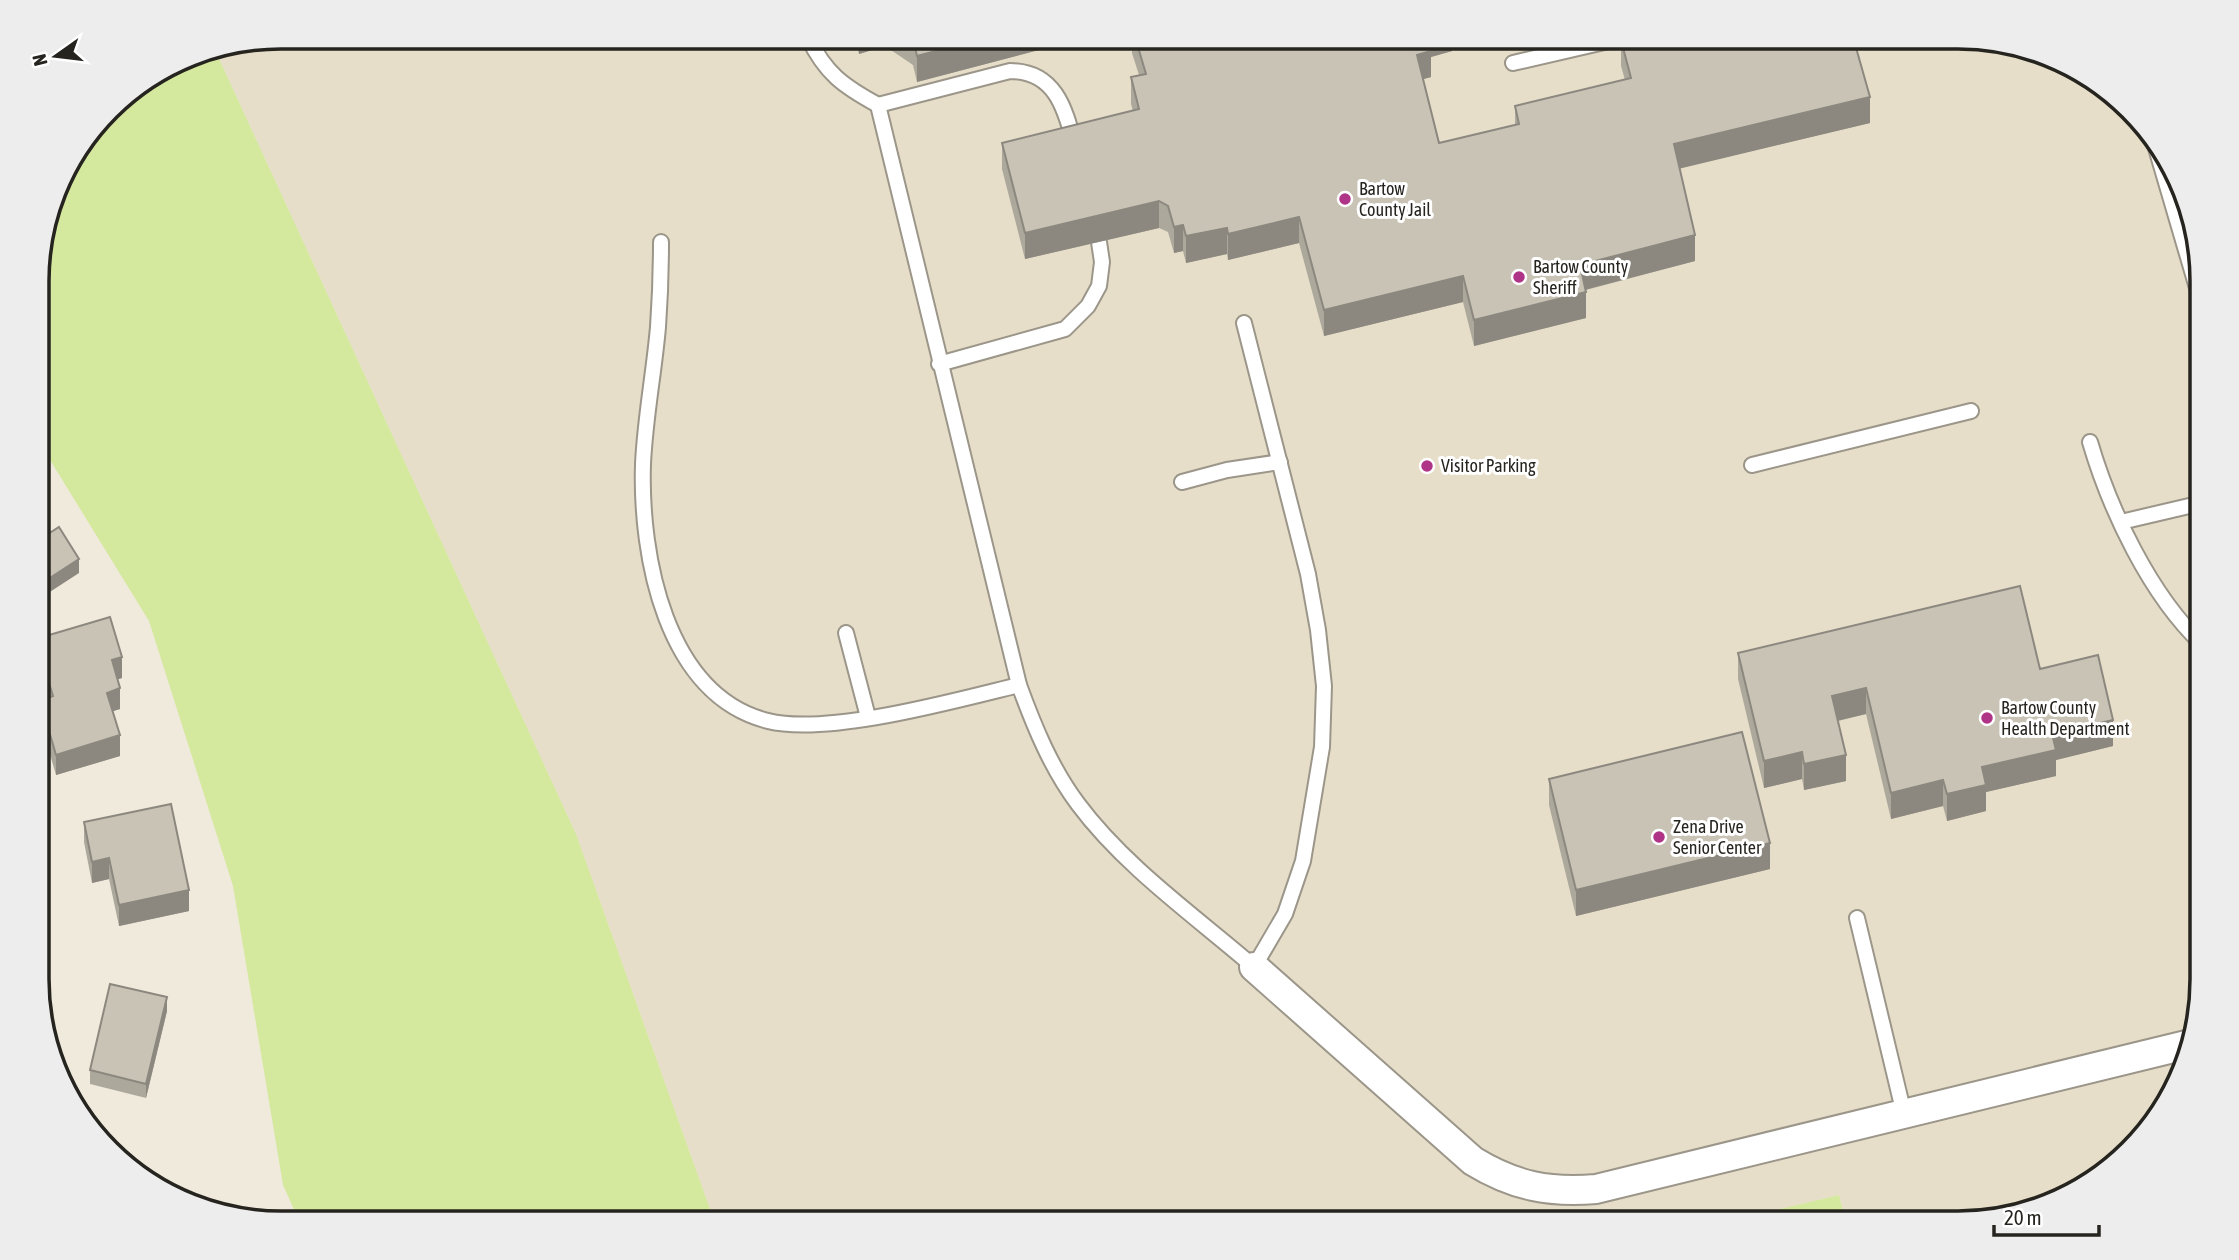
<svg xmlns="http://www.w3.org/2000/svg" width="2239" height="1260" font-family="'Asap Condensed',sans-serif">
<style>
.built{fill:#e6dec9}
.green{fill:#d4e89e}
.lines{fill:none;stroke-linecap:round;stroke-linejoin:round}
.service-casing{stroke:#9b9689;stroke-width:18}
.minor-casing{stroke:#9b9689;stroke-width:32}
.service{stroke:#fff;stroke-width:14}
.minor{stroke:#fff;stroke-width:28}
.wall{fill:#aca89c}
.shaded-wall{fill:#8c887f}
.building{fill:#c8c3b5;stroke:#8c887f;stroke-width:2}
.poi-dot{fill:#af3487;stroke:#fff;stroke-width:2.5}
.labels{text-anchor:middle;stroke-width:6;stroke-linejoin:round;paint-order:stroke}
.poi-label{font-size:18px;fill:#26241f;stroke:#fff;text-anchor:start}
.rim{fill:none;stroke:#26241f;stroke-width:3.5}
</style>
<rect width="100%" height="100%" fill="#f0eadc"/>
<!-- built -->
<polygon class="built" points="281,37 1958,37 2080,69 2161,146 2202,265 2202,994 2170,1101 2080,1190 1973,1223 1846,1223 1839,1195 1721,1223 715,1223 576,834 215,50"/>
<!-- green -->
<g class="green">
<polygon points="215,50 576,834 715,1223 300,1223 283,1185 233,886 149,621 39,442 39,250 62,173 120,98 188,55"/>
<polygon points="1839,1195 1846,1223 1721,1223"/>
</g>
<g class="lines">
<defs>
<g id="service">
<path d="M 808,37 C 825,73 843,86 878,105 L 1010,71 C 1054,71 1065,107 1074,143"/>
<polyline points="1513,63 1626,37"/>
<path d="M 878,105 L 1019,685 C 1034,726 1051,768 1078,804 C 1125,867 1195,916 1254,967 L 1285,914 L 1303,861 L 1322,747 L 1324,686 L 1318,630 L 1308,574 L 1244,323"/>
<polyline points="2153,138 2202,305"/>
<path d="M 661,242 C 661,271 660,299 658,327 C 654,373 645,418 643,464 C 640,555 665,695 768,721 C 828,736 957,700 1019,685"/>
<polyline points="939,364 1065,329 1088,306 1099,286 1102,262 1099,242"/>
<path d="M 2090,442 C 2110,510 2150,595 2202,644"/>
<polyline points="1752,465 1971,411"/>
<polyline points="1182,482 1227,470 1280,462"/>
<polyline points="2121,522 2202,503"/>
<polyline points="846,633 868,717"/>
<polyline points="1857,918 1904,1114"/>
</g>
<path id="minor" d="M 1254,967 L 1473,1161 C 1514,1186 1549,1193 1596,1189 L 2186,1045"/>
</defs>
<!-- service casing -->
<use href="#service" class="service-casing"/>
<!-- minor casing -->
<use href="#minor" class="minor-casing"/>
<!-- service -->
<use href="#service" class="service"/>
<!-- minor -->
<use href="#minor" class="minor"/>
</g>
<!-- wall -->
<g class="wall">
<polygon points="854,37 1088,37 917,82 913,65 885,46 859,54"/>
<polygon points="1132,37 1452,37 1452,51 1431,57 1431,77 1423,79 1439,143 1515,125 1515,106 1625,80 1621,66 1621,40 1870,123 1680,168 1695,261 1586,290 1586,318 1474,346 1463,302 1324,336 1299,243 1228,260 1227,254 1186,263 1183,251 1174,253 1168,232 1159,228 1025,259 1002,169 1002,143 1133,111 1131,104 1131,77 1139,75 1132,53"/>
<polygon points="1935,37 1958,37 1971,40 1938,48"/>
<polygon points="39,638 122,678 117,679 120,709 113,711 120,756 56,775 40,720 40,700 47,698 39,671"/>
<polygon points="1738,653 2040,669 2113,746 2056,760 2056,776 1986,792 1986,811 1947,821 1943,806 1891,819 1866,714 1838,721 1846,781 1804,790 1802,779 1764,788 1738,679"/>
<polygon points="1549,779 1770,869 1576,916 1549,805"/>
<polygon points="84,822 189,911 119,926 109,879 92,883 84,842"/>
<polygon points="167,1011 146,1098 90,1084 90,1070"/>
</g>
<!-- shaded-wall -->
<g class="shaded-wall">
<polygon points="859,37 885,37 885,46 859,54"/>
<polygon points="989,37 1088,37 917,82 917,56"/>
<polygon points="1426,37 1452,37 1452,51 1431,57 1431,77 1417,81 1417,55"/>
<polygon points="1938,37 1958,37 1971,40 1938,48"/>
<polygon points="1870,97 1870,123 1674,170 1674,144"/>
<polygon points="1159,201 1159,228 1025,259 1025,233"/>
<polygon points="1299,217 1299,243 1228,260 1228,234"/>
<polygon points="1183,225 1183,251 1174,253 1174,227"/>
<polygon points="1227,228 1227,254 1186,263 1186,236"/>
<polygon points="1695,235 1695,261 1580,291 1580,265"/>
<polygon points="1463,276 1463,302 1324,336 1324,310"/>
<polygon points="1586,292 1586,318 1474,346 1474,320"/>
<polygon points="79,559 79,573 39,599 39,585"/>
<polygon points="122,657 122,678 112,681 112,660"/>
<polygon points="120,688 120,709 107,713 107,693"/>
<polygon points="1866,688 1866,714 1832,722 1832,696"/>
<polygon points="2113,720 2113,746 2056,760 2056,776 1986,792 1986,811 1947,821 1947,794 1982,767 2052,734"/>
<polygon points="120,735 120,756 56,775 56,755"/>
<polygon points="1802,752 1802,779 1764,788 1764,761"/>
<polygon points="1846,755 1846,781 1804,790 1804,764"/>
<polygon points="1943,780 1943,806 1891,819 1891,793"/>
<polygon points="1770,843 1770,869 1576,916 1576,890"/>
<polygon points="109,858 109,879 92,883 92,862"/>
<polygon points="189,890 189,911 119,926 119,905"/>
<polygon points="167,997 167,1011 146,1098 146,1084"/>
</g>
<!-- building -->
<g class="building">
<polygon points="910,37 989,37 917,56 913,39"/>
<polygon points="1135,37 1428,37 1431,51 1417,55 1439,143 1519,124 1515,106 1631,78 1621,40 1634,37 1853,37 1870,97 1674,144 1695,235 1580,265 1586,292 1474,320 1463,276 1324,310 1299,217 1228,234 1227,228 1186,236 1183,225 1174,227 1168,206 1159,201 1025,233 1002,143 1139,109 1131,77 1146,74"/>
<polygon points="59,527 79,559 39,585 39,534 42,538"/>
<polygon points="2020,586 2040,669 2098,655 2113,720 2052,734 2056,750 1982,767 1986,785 1947,794 1943,780 1891,793 1866,688 1832,696 1846,755 1804,764 1802,752 1764,761 1738,653"/>
<polygon points="110,617 122,657 112,660 120,688 107,693 120,735 56,755 40,700 53,696 39,650 39,638"/>
<polygon points="1742,732 1770,843 1576,890 1549,779"/>
<polygon points="171,804 189,890 119,905 109,858 92,862 84,822"/>
<polygon points="110,984 167,997 146,1084 90,1070"/>
<polygon points="107,1142 133,1157 130,1163"/>
</g>
<!-- markers -->
<g class="poi-dot">
<circle cx="1345" cy="199" r="7"/>
<circle cx="1519" cy="277" r="7"/>
<circle cx="1427" cy="466" r="7"/>
<circle cx="1987" cy="718" r="7"/>
<circle cx="1659" cy="837" r="7"/>
</g>
<g class="labels">
<!-- poi labels -->
<g class="poi-label">
<text x="1359" y="195">Bartow<tspan x="1359" dy="21">County Jail</tspan></text>
<text x="1533" y="273">Bartow County<tspan x="1533" dy="21">Sheriff</tspan></text>
<text x="1441" y="472">Visitor Parking</text>
<text x="2001" y="714">Bartow County<tspan x="2001" dy="21">Health Department</tspan></text>
<text x="1673" y="833">Zena Drive<tspan x="1673" dy="21">Senior Center</tspan></text>
</g>
</g>
<!-- crop -->
<path d="M0 0H2239V1260H0ZM281 49H1958A232 232 0 0 1 2190 281V979A232 232 0 0 1 1958 1211H281A232 232 0 0 1 49 979V281A232 232 0 0 1 281 49Z" fill="#eeeded" fill-rule="evenodd"/>
<path class="rim" d="M281 49H1958A232 232 0 0 1 2190 281V979A232 232 0 0 1 1958 1211H281A232 232 0 0 1 49 979V281A232 232 0 0 1 281 49Z"/>
<!-- north arrow -->
<g transform="translate(56 56) rotate(256)" stroke="#ffffff" stroke-width="5" paint-order="stroke">
<path d="M0-5L12 26L0 18L-12 26Z" fill="#26241f"/>
<text y="-10" font-size="19" font-weight="bold" text-anchor="middle" fill="#26241f">N</text>
</g>
<!-- scale -->
<path d="M1994 1225v10h105v-10" fill="none" stroke="#26241f" stroke-width="3.5"/>
<text x="2004" y="1225" font-size="21" fill="#26241f" stroke="#ffffff" stroke-width="5" paint-order="stroke">20 m</text>
</svg>
